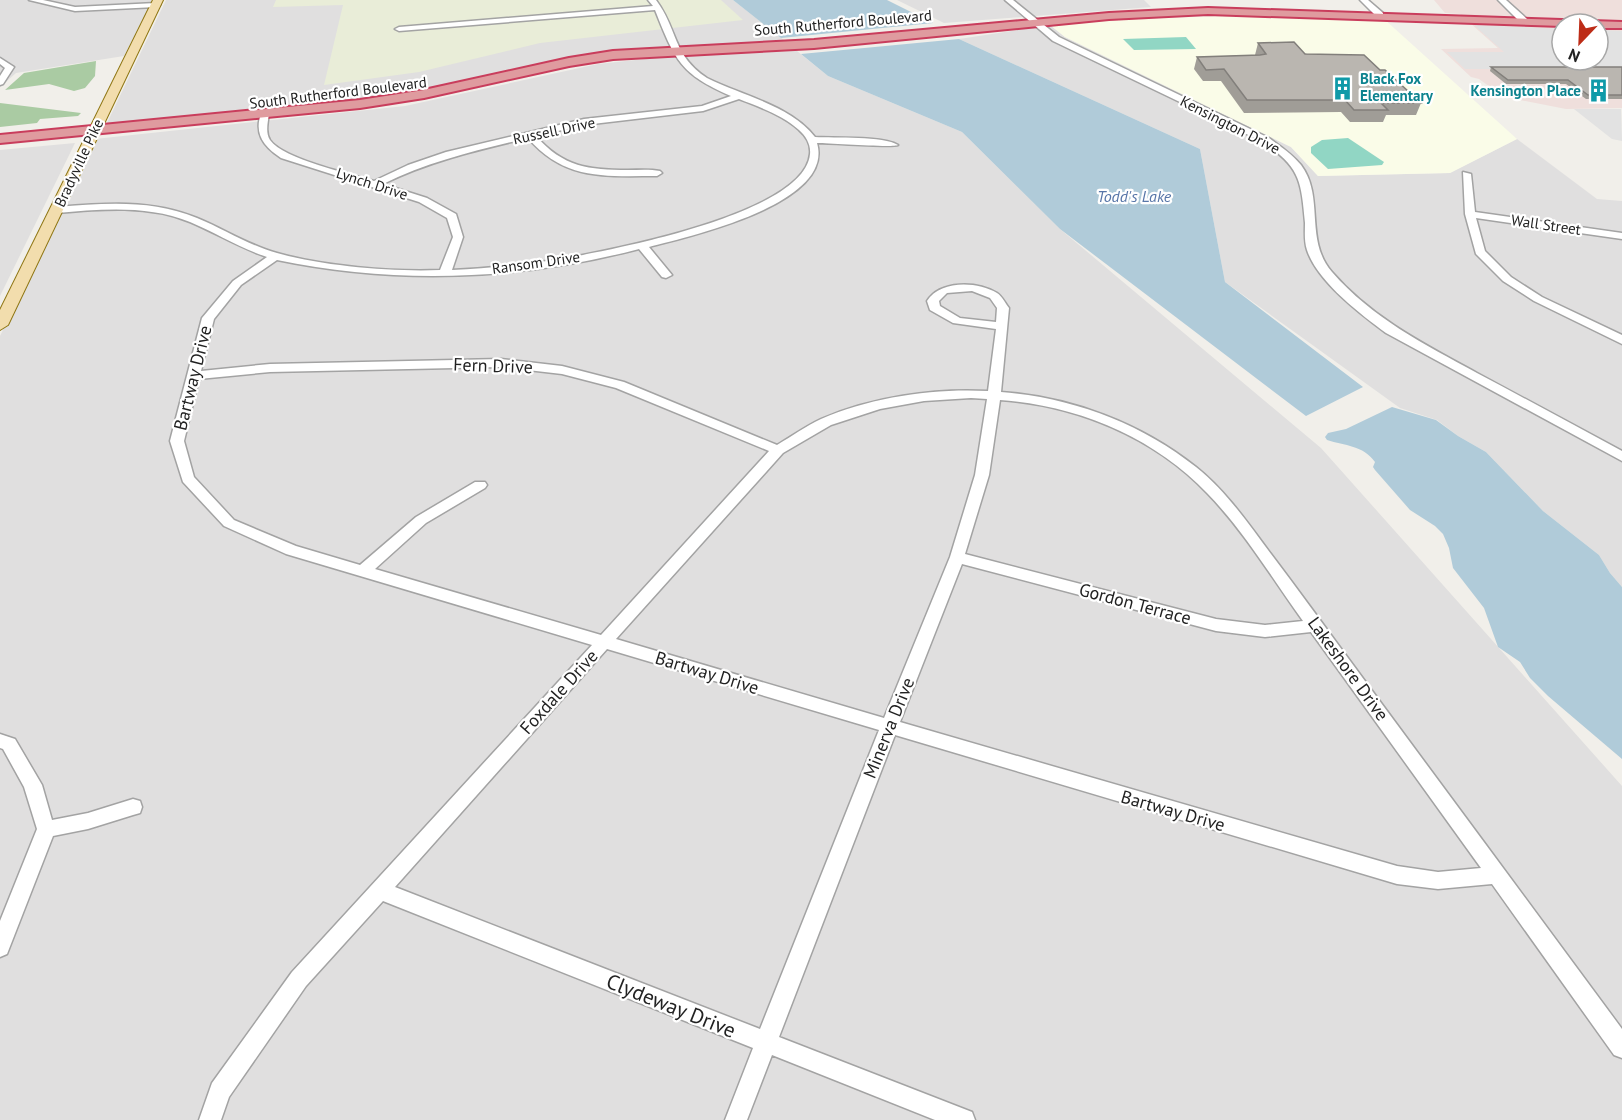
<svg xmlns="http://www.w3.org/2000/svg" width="1622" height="1120" font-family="'PT Sans',sans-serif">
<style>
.residential{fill:#e0dfdf}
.commercial{fill:#efdfdc;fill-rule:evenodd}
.education{fill:#fafce8}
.farmland{fill:#e9edd8}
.forest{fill:#aacba3}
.pitch{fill:#91d6c4}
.parking{fill:#e2e2e2}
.water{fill:#b0cbd9}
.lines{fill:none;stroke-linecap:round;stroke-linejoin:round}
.minor-casing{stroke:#a3a3a3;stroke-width:3}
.major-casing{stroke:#8e7511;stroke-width:2}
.highway-casing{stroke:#c93d5c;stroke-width:4}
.minor{fill:#fff;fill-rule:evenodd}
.major{fill:#f2ddad;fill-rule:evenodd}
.highway{fill:#df9b9f;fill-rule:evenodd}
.wall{fill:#a09d97}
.building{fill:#bab6b0;stroke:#827f7b;stroke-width:1.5}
.labels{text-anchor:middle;stroke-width:4.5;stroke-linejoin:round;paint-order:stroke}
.far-street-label{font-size:15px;fill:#222;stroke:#fff}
.far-culture-label{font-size:15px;font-weight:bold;fill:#0d838f;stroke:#fff;text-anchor:start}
.far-water-label{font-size:16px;font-style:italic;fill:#5876a8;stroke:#fff}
.street-label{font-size:18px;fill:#222;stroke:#fff}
.near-street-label{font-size:21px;fill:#222;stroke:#fff}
</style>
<rect width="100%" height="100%" fill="#f1efea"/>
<!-- residential -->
<g class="residential">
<polygon points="0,0 154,0 124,56 16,73 0,87"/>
<polygon points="166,0 733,0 784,40 631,50 448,87 346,102 106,125"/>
<polygon points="897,0 1144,0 1151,7 944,23"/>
<polygon points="1050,25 1065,37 1291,147 1318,176 1450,173 1517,139 1597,199 1622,201 1622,587 1610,573 1599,555 1543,511 1486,452 1458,436 1437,420 1400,408 1225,282 1200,149 959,39"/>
<polygon points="797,51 828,76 962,132 1060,229 1321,448 1622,786 1622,1120 0,1120 0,336 95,139 405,106 598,64 692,54"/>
<polygon points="75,143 0,296 0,150"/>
</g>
<!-- commercial -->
<path class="commercial" d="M 1434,0 L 1622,0 L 1622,108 L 1566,109 L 1504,97 L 1479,79 L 1471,77 L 1441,49 L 1498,48 L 1460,14 L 1445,13 ZM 1562,24 L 1598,24 L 1598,60 L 1562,60 Z"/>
<!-- education -->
<polygon class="education" points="1254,15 1384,19 1517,139 1450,173 1318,176 1291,147 1065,37 1050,25 1133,19"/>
<!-- farmland -->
<polygon class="farmland" points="276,0 721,0 743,20 540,43 419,72 324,85 343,5 273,7"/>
<!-- forest -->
<g class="forest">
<polygon points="96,61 95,76 85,88 74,91 49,84 5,90 24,73"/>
<polygon points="0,103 81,113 78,116 40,119 37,123 0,127"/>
</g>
<!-- pitch -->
<g class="pitch">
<polygon points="1186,37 1196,49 1134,50 1123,39"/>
<polygon points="1348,138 1384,162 1382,165 1328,169 1311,153 1311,147 1322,140"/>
</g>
<!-- parking -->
<g class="parking">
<polygon points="1474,25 1562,29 1562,60 1598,60 1598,30 1622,31 1622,69 1465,69 1447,52 1504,52"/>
<polygon points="1574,109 1621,109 1622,141 1612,139"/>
</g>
<!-- water -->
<g class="water">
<polygon points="733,0 887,0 933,23 781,38"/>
<polygon points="959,39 1200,149 1225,282 1363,387 1306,416 1060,229 962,132 828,76 801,54"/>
<path d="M 1392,407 L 1436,420 L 1458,436 L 1486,452 L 1543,511 L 1599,555 L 1610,573 L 1622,587 L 1622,759 L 1548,696 L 1530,678 L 1520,662 L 1498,647 L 1484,608 L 1453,568 L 1449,548 L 1443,534 L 1435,526 L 1410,510 L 1375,470 L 1373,467 L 1375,462 C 1363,445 1345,446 1327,440 L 1325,437 L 1328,433 L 1346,429 Z"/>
</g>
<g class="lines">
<defs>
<g id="minor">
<polygon points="29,0 43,0 75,7 156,3 160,5 156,7 75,11"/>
<path d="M 648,0 L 656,0 C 678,29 672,55 707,78 C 743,96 790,105 815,137 C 834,138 884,136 898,145 C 893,148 830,143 817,143 C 835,204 690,236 649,247 L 672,275 L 666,278 L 662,277 L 639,249 C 521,280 397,285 277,260 L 241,285 L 214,319 L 201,371 L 270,364 L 501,359 L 562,366 L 624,382 L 777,445 C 792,436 806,426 821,419 C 871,397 934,388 988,391 L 996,329 L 953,323 L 930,310 L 927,301 C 940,280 977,281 997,293 C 1002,296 1005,303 1009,308 L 1001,392 C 1071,397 1141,423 1196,467 C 1226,491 1248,523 1271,554 C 1296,587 1320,620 1345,654 C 1437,779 1530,904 1622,1029 L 1622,1058 L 1614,1055 L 1492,884 L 1438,889 L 1397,884 L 895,735 L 779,1037 L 972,1112 L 975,1120 L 935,1120 L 772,1055 L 747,1120 L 725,1120 L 753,1048 L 383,901 L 306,986 L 229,1097 L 221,1120 L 199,1120 L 212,1083 L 292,972 L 592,645 L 286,554 L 224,526 L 183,482 L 170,441 L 202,318 L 233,281 L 267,257 C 240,248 216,233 190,222 C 148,205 102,209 57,213 L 52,210 L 57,207 C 104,203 152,199 197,218 C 224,229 248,245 277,253 C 323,266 392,272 440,270 L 453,237 L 447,218 L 419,202 L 281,158 C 263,146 253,133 262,111 L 269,113 C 268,122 265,132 270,140 C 283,159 351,174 374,181 L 408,165 L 446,152 L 584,119 L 702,106 L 731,96 C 680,74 675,60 655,10 L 399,31 L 395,29 L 399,27 L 653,6 ZM 739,99 C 759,107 783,115 799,130 C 806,136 811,145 810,154 C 805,211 629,246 583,255 C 539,263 496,268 452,270 L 463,237 L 456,214 L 427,198 L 383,184 C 430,161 478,150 528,138 C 565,181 605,176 657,176 L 662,173 L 660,171 C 650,169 639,170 628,170 C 589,170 563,167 536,136 L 584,125 L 703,111 ZM 972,291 L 990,298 L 997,308 L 996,322 L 960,318 L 940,306 L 939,301 L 947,293 ZM 501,367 L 562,374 L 616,388 L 769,451 L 601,635 L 375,569 L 426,523 L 485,488 L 487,485 L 485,482 L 475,482 L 416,517 L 360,565 L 296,546 L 234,520 L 194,477 L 184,441 L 199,379 L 270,372 ZM 971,398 L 987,399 L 975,475 L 950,557 L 884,718 L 616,639 L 783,453 L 831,425 L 880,409 L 924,401 ZM 1000,400 C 1076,405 1154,437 1207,493 C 1244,531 1272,578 1303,621 L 1265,625 L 1216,619 L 965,554 L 989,475 ZM 962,564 L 1216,631 L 1265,637 L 1311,632 L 1481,868 L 1438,872 L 1397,866 L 900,722 ZM 607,649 L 879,730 L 760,1029 L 395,887 Z"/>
<path d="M 1005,0 L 1013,0 L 1059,37 L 1269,138 C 1280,146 1292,154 1301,165 C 1325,197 1304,240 1332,272 C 1372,318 1424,344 1477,373 C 1526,399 1574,425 1622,451 L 1622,461 L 1386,333 C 1360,314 1317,281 1307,250 C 1304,241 1305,232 1305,223 C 1301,179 1300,168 1263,142 L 1053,41 Z"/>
<polygon points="1360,0 1368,0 1383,13 1383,17 1377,17"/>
<polygon points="1498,0 1506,0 1527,19 1527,23 1521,23"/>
<polygon points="0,58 14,67 3,84 0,85 0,76 5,68 0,64"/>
<polygon points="1463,172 1471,174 1475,212 1622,233 1622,239 1476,218 1485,251 1511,277 1542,297 1622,335 1622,344 1534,301 1503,281 1476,254 1465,214"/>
<polygon points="0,734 15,739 42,785 52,820 88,813 133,799 140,801 142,807 140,813 133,815 88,829 53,836 7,954 0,957 0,921 37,829 24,787 3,749 0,748"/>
</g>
<polygon id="major" points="153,0 163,0 8,325 0,330 0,310"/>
<polygon id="highway" points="1208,8 1622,22 1622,28 1598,28 1598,24 1562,24 1562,26 1208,14 1109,19 814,48 613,59 569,66 424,98 360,108 0,143 0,135 360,100 424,90 569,58 613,51 814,40 1109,13"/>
</defs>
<!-- minor casing -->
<use href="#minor" class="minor-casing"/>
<!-- major casing -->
<use href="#major" class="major-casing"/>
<!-- highway casing -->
<use href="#highway" class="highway-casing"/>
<!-- minor -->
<use href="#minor" class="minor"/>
<!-- major -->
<use href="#major" class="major"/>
<!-- highway -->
<use href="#highway" class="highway"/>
</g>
<!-- wall -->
<g class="wall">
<polygon points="1258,43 1380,70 1421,103 1416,115 1386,115 1383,122 1350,122 1341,112 1244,113 1221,81 1203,81 1194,69 1197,57 1255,55"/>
<polygon points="1491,67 1622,67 1622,99 1586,99 1566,84 1506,84 1490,71"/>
</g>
<!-- building -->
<g class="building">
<polygon points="1294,42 1305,54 1364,55 1380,70 1385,70 1421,103 1381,103 1388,110 1354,110 1345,100 1247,100 1224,69 1206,70 1197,57 1260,55 1266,54 1258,43"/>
<polygon points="1491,67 1622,67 1622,95 1588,95 1568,80 1508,80"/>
</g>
<!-- icons -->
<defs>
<symbol id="building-bare" viewBox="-9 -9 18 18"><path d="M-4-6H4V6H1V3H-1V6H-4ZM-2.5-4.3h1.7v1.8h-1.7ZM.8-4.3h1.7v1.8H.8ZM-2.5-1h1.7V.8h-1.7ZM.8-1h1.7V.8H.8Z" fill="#0f9aa8" stroke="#fff" stroke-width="2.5" paint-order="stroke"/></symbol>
</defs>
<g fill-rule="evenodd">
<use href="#building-bare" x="1326" y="72" width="33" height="33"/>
<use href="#building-bare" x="1582" y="74" width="33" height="33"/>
</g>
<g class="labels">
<!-- far-street labels -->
<g class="far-street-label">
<text transform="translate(843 23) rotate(-5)" y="5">South Rutherford Boulevard</text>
<text transform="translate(338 93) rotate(-7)" y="5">South Rutherford Boulevard</text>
<text transform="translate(1230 125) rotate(27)" y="5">Kensington Drive</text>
<text transform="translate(554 131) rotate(-12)" y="5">Russell Drive</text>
<text transform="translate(79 163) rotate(-65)" y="5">Bradyville Pike</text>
<text transform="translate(372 184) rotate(18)" y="5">Lynch Drive</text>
<text transform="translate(1546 225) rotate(8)" y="5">Wall Street</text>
<text transform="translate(536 263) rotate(-8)" y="5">Ransom Drive</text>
</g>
<!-- far-culture labels -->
<g class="far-culture-label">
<text x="1360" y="84">Black Fox<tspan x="1360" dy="17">Elementary</tspan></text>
<text x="1581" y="96" text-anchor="end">Kensington Place</text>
</g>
<!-- far-water labels -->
<g class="far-water-label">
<text x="1134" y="202">Todd's Lake</text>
</g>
<!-- street labels -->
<g class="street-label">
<text transform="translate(493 366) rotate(2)" y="6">Fern Drive</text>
<text transform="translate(193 378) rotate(-76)" y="6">Bartway Drive</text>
<text transform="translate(1135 604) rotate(15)" y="6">Gordon Terrace</text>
<text transform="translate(1348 669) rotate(54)" y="6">Lakeshore Drive</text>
<text transform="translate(707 673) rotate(17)" y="6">Bartway Drive</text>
<text transform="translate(559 692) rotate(-48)" y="6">Foxdale Drive</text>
<text transform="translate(889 728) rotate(-68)" y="6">Minerva Drive</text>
<text transform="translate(1173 811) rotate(16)" y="6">Bartway Drive</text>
</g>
<!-- near-street labels -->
<g class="near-street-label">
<text transform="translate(671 1006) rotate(22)" y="7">Clydeway Drive</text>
</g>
</g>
<!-- north arrow -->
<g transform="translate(1580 42) rotate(203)"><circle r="28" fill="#ffffff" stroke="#a7a7a7" stroke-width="1.5"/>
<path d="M0-4.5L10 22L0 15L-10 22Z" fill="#bd2c17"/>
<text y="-9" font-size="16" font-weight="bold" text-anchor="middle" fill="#222222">N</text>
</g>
</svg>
